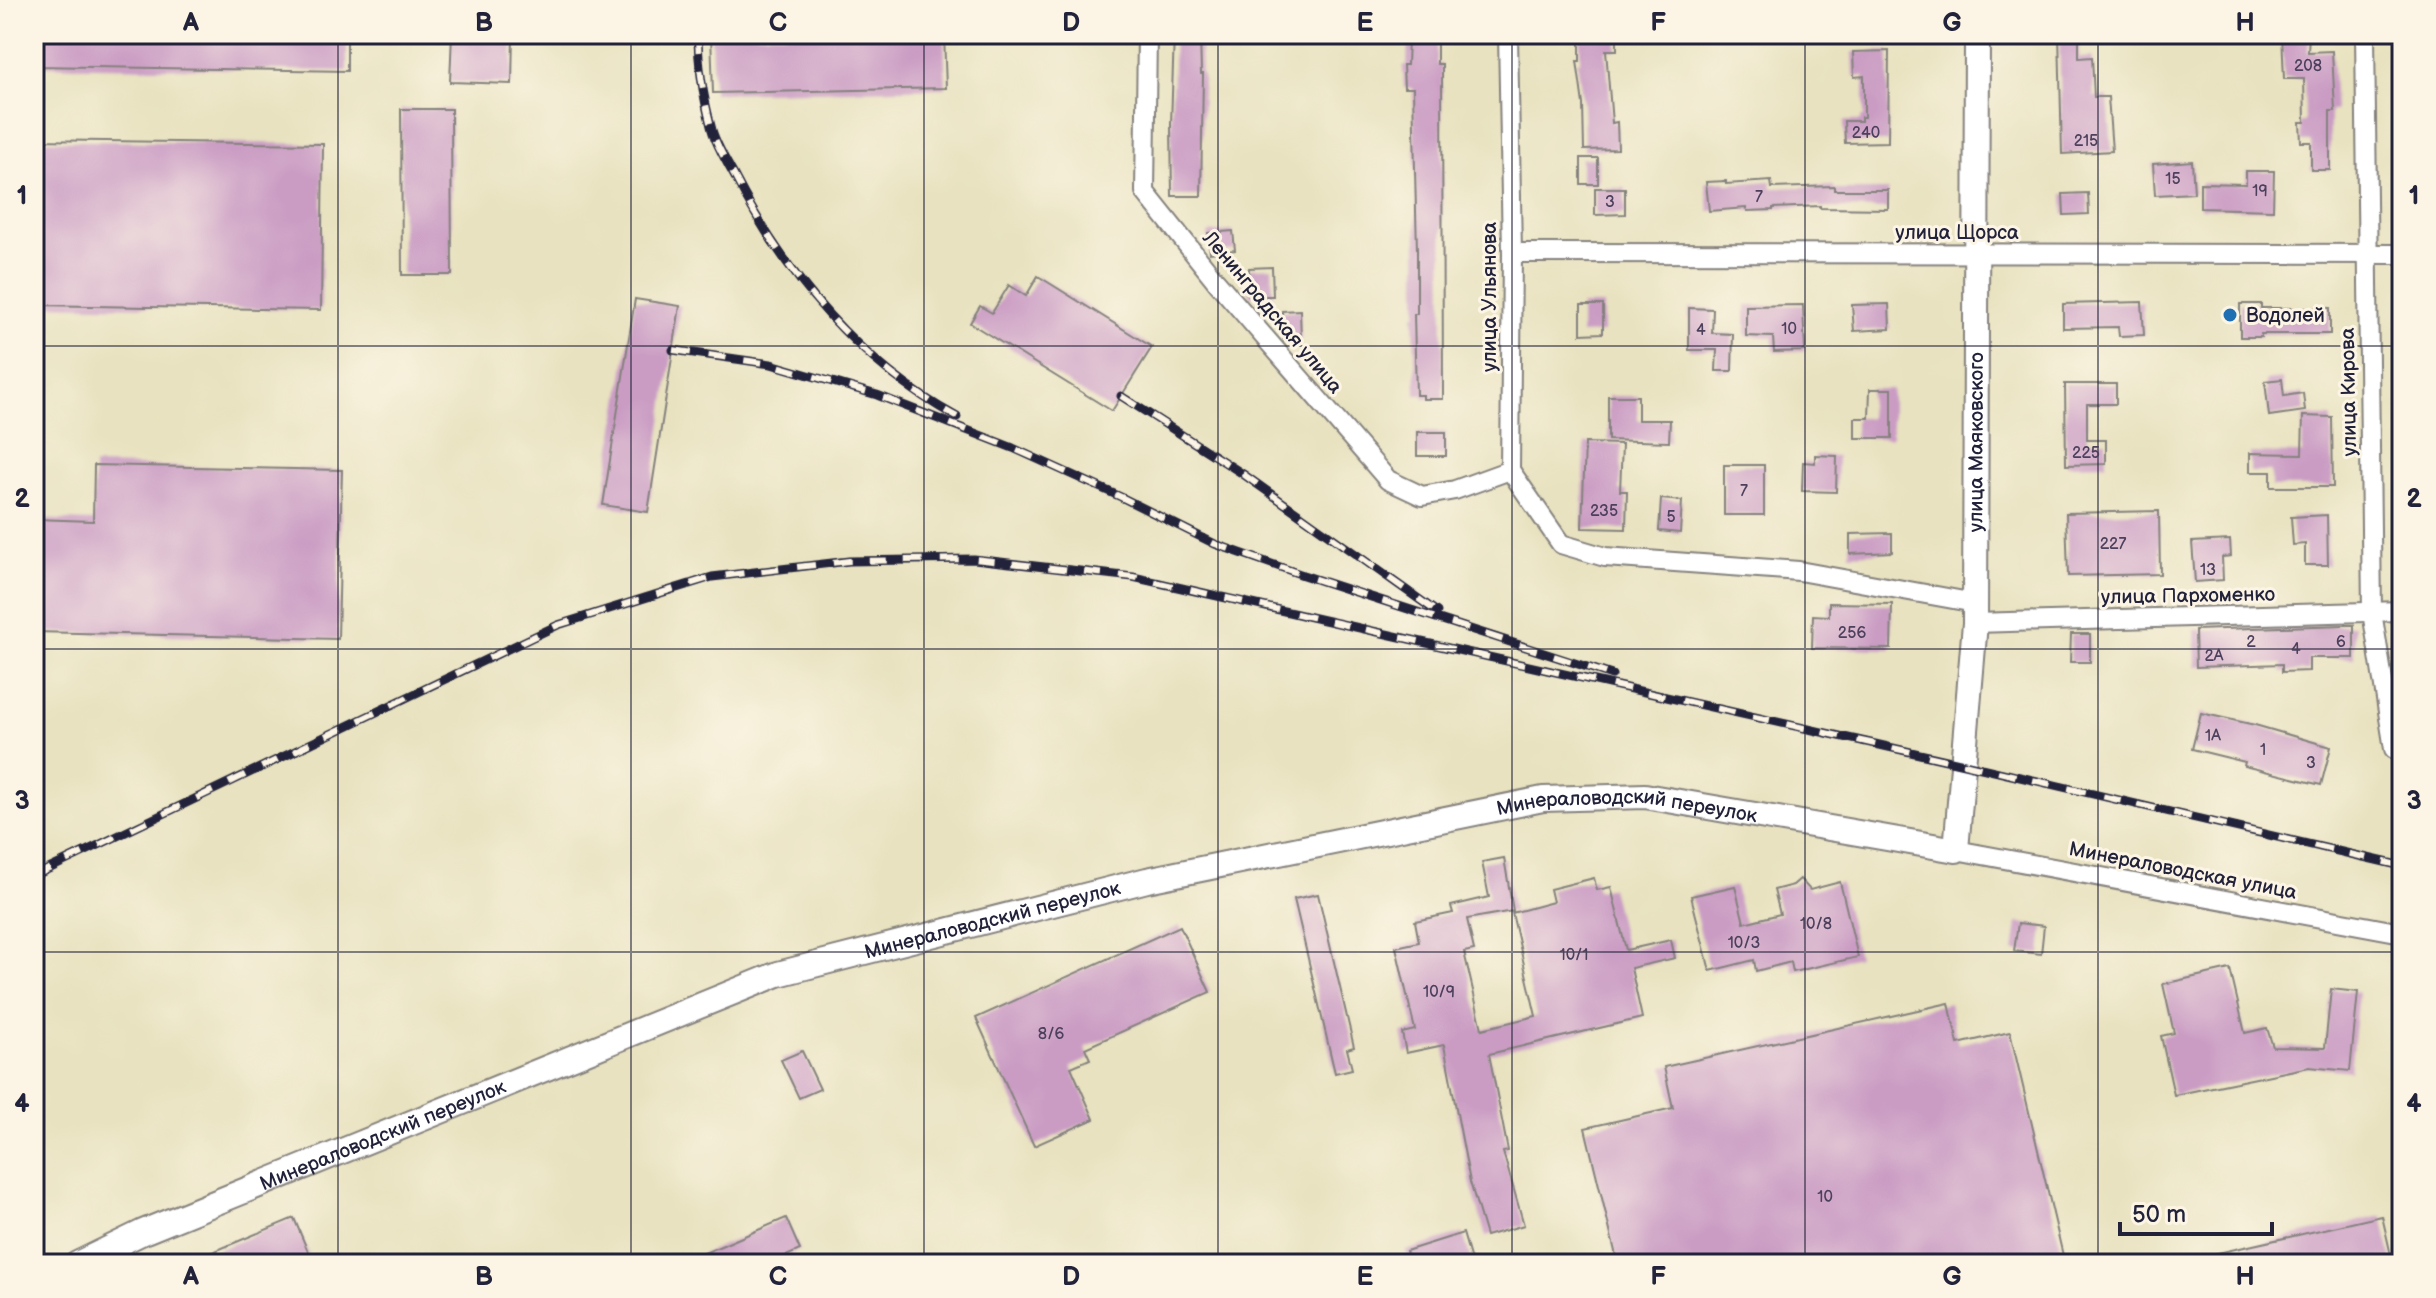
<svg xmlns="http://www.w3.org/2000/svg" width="2436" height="1298" font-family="'Balsamiq Sans',sans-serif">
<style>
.building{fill:#ca9cc4}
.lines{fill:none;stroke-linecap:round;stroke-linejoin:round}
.street-casing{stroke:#85827e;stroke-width:22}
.secondary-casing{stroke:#85827e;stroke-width:28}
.street{stroke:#fff;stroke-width:18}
.secondary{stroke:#fff;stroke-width:24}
.rail-casing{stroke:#22223b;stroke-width:9}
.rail{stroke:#fcf5e5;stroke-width:6;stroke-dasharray:18;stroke-linecap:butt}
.grid{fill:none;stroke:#22223b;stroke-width:2;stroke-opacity:0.55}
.poi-dot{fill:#1f6fb2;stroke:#fcf5e5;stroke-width:3}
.labels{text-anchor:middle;stroke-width:6;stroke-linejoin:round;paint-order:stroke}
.number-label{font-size:16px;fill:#4c405d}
.street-label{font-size:20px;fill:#22223b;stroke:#fcf5e5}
.poi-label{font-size:20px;fill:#22223b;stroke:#fcf5e5;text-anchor:start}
.neatline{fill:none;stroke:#22223b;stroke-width:3}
.grid-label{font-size:26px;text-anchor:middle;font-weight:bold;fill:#22223b}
</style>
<rect width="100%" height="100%" fill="#fcf5e5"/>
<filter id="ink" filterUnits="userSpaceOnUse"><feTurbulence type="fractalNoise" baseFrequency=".0125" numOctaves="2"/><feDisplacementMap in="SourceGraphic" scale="16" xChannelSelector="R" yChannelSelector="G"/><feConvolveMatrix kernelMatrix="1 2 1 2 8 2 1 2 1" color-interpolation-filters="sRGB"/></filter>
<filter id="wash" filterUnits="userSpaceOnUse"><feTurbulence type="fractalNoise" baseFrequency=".006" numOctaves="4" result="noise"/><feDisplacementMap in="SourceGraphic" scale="32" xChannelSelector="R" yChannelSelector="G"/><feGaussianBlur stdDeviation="1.8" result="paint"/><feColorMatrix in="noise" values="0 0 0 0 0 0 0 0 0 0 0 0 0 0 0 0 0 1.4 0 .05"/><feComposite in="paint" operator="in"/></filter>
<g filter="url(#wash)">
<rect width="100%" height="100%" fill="#e8e2c0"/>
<g id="blocks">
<!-- building -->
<g class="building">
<polygon points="34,34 347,34 347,71 34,66"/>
<polygon points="452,34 513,34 512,84 450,82"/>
<polygon points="711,34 944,34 946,88 713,93"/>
<polygon points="1174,34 1200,34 1201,74 1203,74 1201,196 1172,196 1171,125"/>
<polygon points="1414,34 1437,34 1437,64 1442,64 1443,399 1423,399 1423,395 1416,395 1414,314 1417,314 1417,251 1413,88 1404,88 1403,65 1407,65 1408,38 1414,38"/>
<polygon points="1580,34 1617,34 1617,50 1606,50 1612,123 1617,122 1618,149 1584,150 1583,104 1577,61 1580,61"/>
<polygon points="2059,34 2079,34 2079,58 2092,57 2094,97 2108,97 2112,151 2062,154"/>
<polygon points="2282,34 2309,34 2308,52 2332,51 2335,111 2330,111 2330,170 2311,170 2311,142 2301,142 2300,122 2305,122 2304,79 2284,79"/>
<polygon points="1889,51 1888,142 1845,143 1844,121 1861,121 1861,117 1864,117 1864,76 1854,77 1853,52"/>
<polygon points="401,109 451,109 452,275 402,275"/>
<polygon points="34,140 323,144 321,310 34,305"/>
<rect x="1581" y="158" width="17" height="26"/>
<polygon points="2192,161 2194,193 2155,195 2153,164"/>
<polygon points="2246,171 2274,171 2273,210 2200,208 2200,183 2246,184"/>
<polygon points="1726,181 1726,184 1771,181 1772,188 1834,186 1834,190 1888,190 1888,209 1820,208 1820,206 1773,208 1773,210 1747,211 1746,208 1709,211 1706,182"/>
<polygon points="1595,188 1625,188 1625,214 1595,215"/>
<polygon points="2088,193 2089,214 2064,215 2063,194"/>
<polygon points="1233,231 1235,250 1210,253 1208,233"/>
<polygon points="1272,267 1273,296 1249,296 1249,268"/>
<polygon points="1038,276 1152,347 1112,411 970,323 980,306 992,313 1009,285 1026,296"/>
<polygon points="635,299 680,306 648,512 603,505"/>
<polygon points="2142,302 2144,335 2119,336 2118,327 2063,328 2063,304"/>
<polygon points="1889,304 1890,329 1854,331 1852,305"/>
<polygon points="2240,304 2261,304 2261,308 2330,308 2330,334 2261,334 2261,337 2240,337"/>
<polygon points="1581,305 1603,305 1603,333 1581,334"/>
<polygon points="1803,305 1805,351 1774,352 1773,337 1746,336 1746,306"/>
<polygon points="1689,308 1713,309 1712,333 1733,334 1732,371 1716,371 1717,350 1689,350"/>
<polygon points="1300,310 1301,340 1284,341 1282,311"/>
<polygon points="2282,379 2284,396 2303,393 2305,411 2269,416 2265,381"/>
<polygon points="2065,384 2116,384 2116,404 2087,404 2087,440 2106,440 2106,464 2066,465"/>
<polygon points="1870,389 1892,389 1892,438 1855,438 1855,418 1869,418"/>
<polygon points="1608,396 1638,396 1638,420 1670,420 1669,442 1608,440"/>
<polygon points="2303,416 2332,417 2333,487 2271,487 2271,472 2250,472 2250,453 2302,454"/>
<rect x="1417" y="432" width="29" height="24"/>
<polygon points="1585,443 1622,444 1620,491 1627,491 1626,529 1582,528"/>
<polygon points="1815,455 1837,456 1836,492 1802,491 1803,462 1815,463"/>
<polygon points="94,465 342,470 338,639 34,632 34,519 93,521"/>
<rect x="1724" y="465" width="40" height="50"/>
<polygon points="1661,499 1682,501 1680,533 1659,531"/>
<polygon points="2159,511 2160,574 2068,576 2066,513"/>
<polygon points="2327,515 2328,565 2305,565 2305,544 2293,545 2291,517"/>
<polygon points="1892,533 1892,552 1850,554 1850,534"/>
<polygon points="2230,540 2231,556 2222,557 2223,580 2195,582 2192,542"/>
<polygon points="1829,603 1892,604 1891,649 1812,648 1813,615 1829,616"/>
<polygon points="2345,625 2354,625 2354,658 2309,658 2309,671 2282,672 2282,664 2196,667 2195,630"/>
<polygon points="2071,634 2090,634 2090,662 2070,662"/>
<polygon points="2201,713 2255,725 2331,747 2321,785 2244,766 2245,762 2192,749"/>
<polygon points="1504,858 1513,911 1467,919 1474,950 1464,952 1482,1029 1536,1016 1512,913 1553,902 1550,889 1594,878 1597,890 1611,887 1626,950 1671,940 1675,958 1631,968 1642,1018 1489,1054 1508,1151 1503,1152 1524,1225 1486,1236 1470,1182 1444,1045 1406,1053 1402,1033 1415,1030 1396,947 1419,942 1415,921 1453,913 1451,906 1489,897 1482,862"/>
<polygon points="1800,879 1810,890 1840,882 1858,957 1793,972 1791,962 1756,971 1754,960 1710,971 1691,896 1735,886 1744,923 1780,914 1774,890 1793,885"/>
<polygon points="1318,894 1354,1047 1347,1049 1352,1069 1335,1073 1294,899"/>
<polygon points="2018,923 2044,926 2041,954 2014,951"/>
<polygon points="1180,926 1210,992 1085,1048 1090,1059 1071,1067 1094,1119 1034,1146 976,1018"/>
<polygon points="2230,969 2245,1033 2267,1028 2273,1047 2325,1048 2331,989 2358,992 2350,1071 2309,1067 2174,1095 2161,1036 2174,1033 2163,984"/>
<polygon points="1949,1003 1958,1044 2010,1032 2065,1264 1618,1264 1585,1128 1673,1108 1664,1067"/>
<polygon points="802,1051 820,1089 799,1098 781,1060"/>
<polygon points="2382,1216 2393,1264 2201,1264 2200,1257"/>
<polygon points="294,1218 309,1254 302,1257 305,1264 184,1264"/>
<polygon points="786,1218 800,1250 768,1264 679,1264"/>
<polygon points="1463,1233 1472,1264 1410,1264 1406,1251"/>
</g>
</g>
</g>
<g filter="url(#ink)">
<use href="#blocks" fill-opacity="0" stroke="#85827e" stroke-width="2"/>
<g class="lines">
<defs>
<g id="street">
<polyline points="1147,34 1145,192 1216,281 1388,480 1422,496 1455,490 1510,470"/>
<polyline points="1508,34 1512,253 1510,470 1561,544 1605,557 1799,571 1975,603"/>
<polyline points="2365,34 2372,612 2394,749 2402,749"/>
<polyline points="1512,253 2402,254"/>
<polyline points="1975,623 2402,611"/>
<polyline points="1956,850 2402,933"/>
</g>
<g id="secondary">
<path id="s1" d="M 77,1264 L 143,1232 L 778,974 L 1147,880 L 1543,799 L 1645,796 L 1956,850 L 1975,623 L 1977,34"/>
</g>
</defs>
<!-- street casing -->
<use href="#street" class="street-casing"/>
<!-- secondary casing -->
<use href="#secondary" class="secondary-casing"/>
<!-- street -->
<use href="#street" class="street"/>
<!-- secondary -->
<use href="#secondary" class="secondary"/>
<defs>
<g id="rail">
<path d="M 698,34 C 698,66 704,100 712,130 C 717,147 728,164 736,179 C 786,276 860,364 957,417"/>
<polyline points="673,350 771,364 877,395 1013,448 1121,497 1215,544 1303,575 1612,675"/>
<polyline points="1121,396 1243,474 1437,612"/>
<polyline points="34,876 558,625 712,577 849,561 974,559 1133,577 1964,764 2402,866"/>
</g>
</defs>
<!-- rail casing -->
<use href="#rail" class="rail-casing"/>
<!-- rail -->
<use href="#rail" class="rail"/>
</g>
</g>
<!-- grid -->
<path class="grid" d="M 338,34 L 338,1264M 631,34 L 631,1264M 924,34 L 924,1264M 1218,34 L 1218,1264M 1512,34 L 1512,1264M 1805,34 L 1805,1264M 2098,34 L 2098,1264M 34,346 L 2402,346M 34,649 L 2402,649M 34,952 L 2402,952"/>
<!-- markers -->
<circle class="poi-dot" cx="2230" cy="315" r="8"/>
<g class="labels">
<!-- number labels -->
<g class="number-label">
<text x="2308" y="71">208</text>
<text x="1866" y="138">240</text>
<text x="2086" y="146">215</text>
<text x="2173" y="184">15</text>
<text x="2260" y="196">19</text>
<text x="1759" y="202">7</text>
<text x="1610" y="207">3</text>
<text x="1789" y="334">10</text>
<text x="1701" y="335">4</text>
<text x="2086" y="458">225</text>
<text x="1744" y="496">7</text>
<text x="1604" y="516">235</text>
<text x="1671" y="522">5</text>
<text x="2113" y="549">227</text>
<text x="2208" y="575">13</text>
<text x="1852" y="638">256</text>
<text x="2251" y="647">2</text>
<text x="2341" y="647">6</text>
<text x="2296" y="654">4</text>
<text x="2214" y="661">2А</text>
<text x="2213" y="741">1А</text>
<text x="2263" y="755">1</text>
<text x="2311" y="768">3</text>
<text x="1816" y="929">10/8</text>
<text x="1744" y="948">10/3</text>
<text x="1574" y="960">10/1</text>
<text x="1439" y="997">10/9</text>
<text x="1051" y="1039">8/6</text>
<text x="1825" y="1202">10</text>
</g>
<!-- street labels -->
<g class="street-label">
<text x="1957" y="239">улица Щорса</text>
<text transform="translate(1489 297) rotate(-90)" y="7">улица Ульянова</text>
<text transform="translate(1273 312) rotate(50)" y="7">Ленинградская улица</text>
<text transform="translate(2348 392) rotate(-91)" y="7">улица Кирова</text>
<text dy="7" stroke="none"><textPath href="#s1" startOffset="2370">улица Маяковского</textPath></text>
<text transform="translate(2188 595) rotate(-1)" y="7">улица Пархоменко</text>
<text dy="7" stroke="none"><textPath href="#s1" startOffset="1628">Минераловодский переулок</textPath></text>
<text transform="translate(2183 870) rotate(11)" y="7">Минераловодская улица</text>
<text dy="7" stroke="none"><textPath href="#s1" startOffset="980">Минераловодский переулок</textPath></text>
<text dy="7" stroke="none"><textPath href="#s1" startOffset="332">Минераловодский переулок</textPath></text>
</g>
<!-- poi labels -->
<g class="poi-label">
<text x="2246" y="322">Водолей</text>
</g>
</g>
<!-- margin -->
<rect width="2436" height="1298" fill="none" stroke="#fcf5e5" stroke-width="88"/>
<!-- scale -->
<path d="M2120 1222v12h152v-12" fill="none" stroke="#22223b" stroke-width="4"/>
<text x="2132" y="1222" font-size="24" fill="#22223b" stroke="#fcf5e5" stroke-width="6" paint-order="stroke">50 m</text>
<rect x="44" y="44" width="2348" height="1210" class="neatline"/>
<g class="grid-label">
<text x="191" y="31">A</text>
<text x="484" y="31">B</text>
<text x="778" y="31">C</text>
<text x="1071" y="31">D</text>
<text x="1365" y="31">E</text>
<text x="1658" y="31">F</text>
<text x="1952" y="31">G</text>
<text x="2245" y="31">H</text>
<text x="22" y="204">1</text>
<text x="2414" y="204">1</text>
<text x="22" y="507">2</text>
<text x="2414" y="507">2</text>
<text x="22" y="809">3</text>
<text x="2414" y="809">3</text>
<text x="22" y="1112">4</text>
<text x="2414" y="1112">4</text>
<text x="191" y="1285">A</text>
<text x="484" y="1285">B</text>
<text x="778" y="1285">C</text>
<text x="1071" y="1285">D</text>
<text x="1365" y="1285">E</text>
<text x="1658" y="1285">F</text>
<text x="1952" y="1285">G</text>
<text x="2245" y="1285">H</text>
</g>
</svg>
